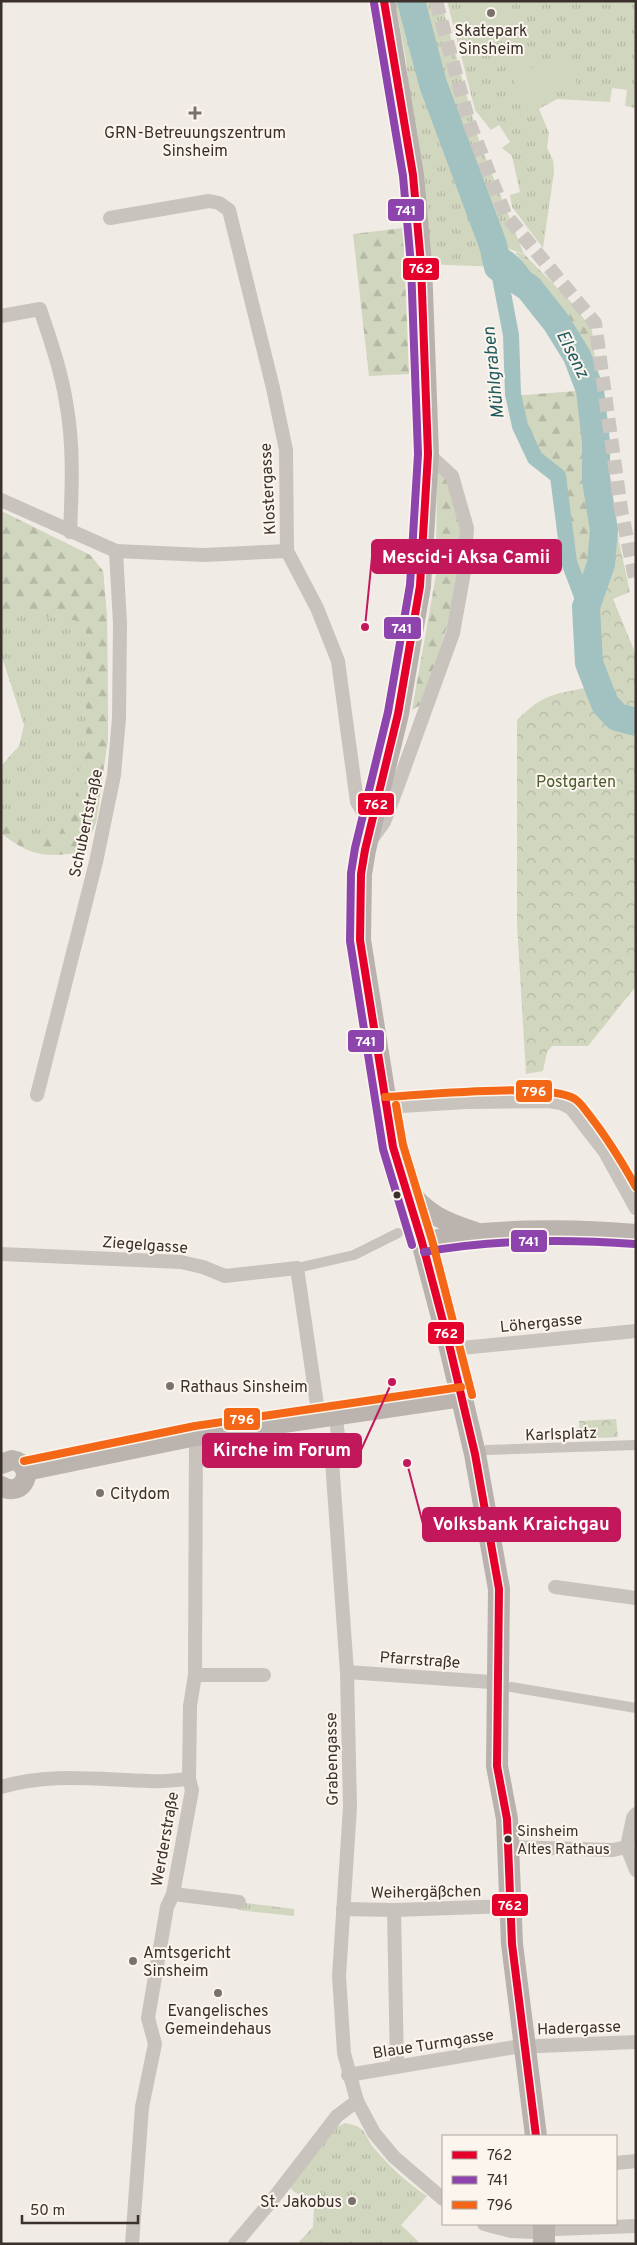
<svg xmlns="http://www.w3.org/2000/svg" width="637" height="2245" font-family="Overpass,sans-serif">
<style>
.grass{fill:url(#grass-tufts)}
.forest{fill:url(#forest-firs)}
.park{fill:url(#park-crowns)}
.garden{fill:#d1d6bf}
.water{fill:#a1c2c1}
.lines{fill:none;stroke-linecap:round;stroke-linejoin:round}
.canal{stroke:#a1c2c1;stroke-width:16}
.river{stroke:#a1c2c1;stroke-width:28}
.minor-tunnel{stroke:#ccc6c0;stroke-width:14;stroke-dasharray:14 7;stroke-linecap:butt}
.pedestrian{stroke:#c9c3be;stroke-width:10}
.minor{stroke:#c9c3be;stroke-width:14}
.secondary{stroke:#bab3ae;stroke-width:20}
.primary{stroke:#b8b1ad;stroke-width:22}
.bus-1-casing{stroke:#fbf5ee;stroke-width:11}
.bus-2-casing{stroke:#fbf5ee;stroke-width:11}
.bus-3-casing{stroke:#fbf5ee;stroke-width:11}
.bus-1{stroke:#e4002b;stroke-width:8}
.bus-2{stroke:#8e44ad;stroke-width:8}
.bus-3{stroke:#f46717;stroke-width:8}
.poi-dot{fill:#7a716c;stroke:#fbf5ee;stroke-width:2}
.bus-dot{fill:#3b302b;stroke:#fbf5ee;stroke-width:2}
.labels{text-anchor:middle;stroke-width:4;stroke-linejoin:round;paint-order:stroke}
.bus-label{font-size:15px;fill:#3b302b;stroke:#fbf5ee;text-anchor:start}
.poi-label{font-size:16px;fill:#3b302b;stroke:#fbf5ee}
.street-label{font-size:16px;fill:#3b302b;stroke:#fbf5ee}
.park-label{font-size:16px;fill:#4a5a2e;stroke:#fbf5ee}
.water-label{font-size:18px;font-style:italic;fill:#1f5a5e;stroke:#fbf5ee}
.leader{fill:none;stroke:#c2185b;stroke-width:2}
.callout-dot{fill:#c2185b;stroke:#fbf5ee;stroke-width:2}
.callout{fill:#c2185b;stroke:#c2185b;stroke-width:2}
.callout-label{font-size:18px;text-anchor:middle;font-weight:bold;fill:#fff}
.line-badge{stroke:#fbf5ee;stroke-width:2}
.badge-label{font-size:14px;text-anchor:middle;font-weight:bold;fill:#fff}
</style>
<defs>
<pattern id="grass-tufts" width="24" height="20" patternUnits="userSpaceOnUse" patternTransform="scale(1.25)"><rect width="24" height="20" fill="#d1d6bf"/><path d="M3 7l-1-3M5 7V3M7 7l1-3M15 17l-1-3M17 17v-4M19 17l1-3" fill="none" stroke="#b4b8a4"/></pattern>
<pattern id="forest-firs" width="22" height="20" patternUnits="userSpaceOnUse" patternTransform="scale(1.25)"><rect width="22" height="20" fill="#d1d6bf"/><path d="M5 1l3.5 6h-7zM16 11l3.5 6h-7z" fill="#b4b8a4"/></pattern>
<pattern id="park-crowns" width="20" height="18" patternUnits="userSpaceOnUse" patternTransform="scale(1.25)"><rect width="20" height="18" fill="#d1d6bf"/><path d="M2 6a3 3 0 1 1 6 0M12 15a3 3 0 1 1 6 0" fill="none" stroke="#b4b8a4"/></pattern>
</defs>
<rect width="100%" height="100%" fill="#f0ebe5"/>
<!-- grass -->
<g class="grass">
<polygon points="395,1 441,1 480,144 524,254 492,243 498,267 426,264 406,60"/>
<polygon points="447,1 636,1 636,108 625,106 627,90 612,88 610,102 557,99 539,109 549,133 547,148 553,160 554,172 543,248 512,207 510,195 520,192 512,156 502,148 510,142 499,125 491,130 475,110"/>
<path d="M 1,511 L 90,555 L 103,571 L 107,617 L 108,738 L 96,822 L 93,830 L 74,853 C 43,858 26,853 1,833 L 1,766 L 19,746 L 24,725 L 1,654 Z"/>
<polygon points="239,1902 294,1909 294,1916 238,1910"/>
<path d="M 345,2123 C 350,2124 355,2125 360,2128 C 366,2132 368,2141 373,2147 C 389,2166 406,2182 427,2196 L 401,2225 L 421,2244 L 298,2243 L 313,2227 L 314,2209 L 319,2195 C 307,2195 299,2198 290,2188 L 291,2185 L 335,2128 Z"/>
</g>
<!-- forest -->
<g class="forest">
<polygon points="403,228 409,374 369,376 353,234"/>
<polygon points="515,252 524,254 573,304 592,330 597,380 619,542 605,549 591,607 585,612 566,565 553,472 533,462 517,432 510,396 590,390 577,356 556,322 533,277"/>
<polygon points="437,469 449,477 463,530 451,614 422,704 412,710 436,575"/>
<path d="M 1,511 L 90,555 L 103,571 L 107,617 L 108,738 L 96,822 L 93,830 L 74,853 C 43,858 26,853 1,833 L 1,810 L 29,839 L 59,834 L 74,806 L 86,738 L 86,622 L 1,610 Z"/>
</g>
<!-- park -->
<g class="park">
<path d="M 619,542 L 630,592 L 613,599 L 636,655 L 636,986 L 588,1046 L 552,1046 L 547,1052 L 543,1071 L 526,1074 L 517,924 L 517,720 C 547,691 555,695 594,686 L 580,655 L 585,612 L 591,607 L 605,549 Z"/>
<polygon points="616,1419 618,1437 580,1439 579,1421"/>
</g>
<!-- garden -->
<g class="garden">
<path d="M 463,1 L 508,1 L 523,25 L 512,35 L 491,46 C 470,40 468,20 463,1 Z"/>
<polygon points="521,44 532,69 565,55 577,83 525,106 501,53"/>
</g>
<!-- water -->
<path class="water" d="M 493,245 C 526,247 543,296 556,322 L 529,288 L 498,267 Z"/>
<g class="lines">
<!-- canal -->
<polyline class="canal" points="498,267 511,335 513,394 520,426 535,458 558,476 569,562 586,607"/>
<!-- river -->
<polyline class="river" points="411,1 433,84 493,245 498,267 529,288 556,322 577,356 590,390 596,442 596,480 604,530 601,564 586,607 589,663 605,704 617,717 636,722"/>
<!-- minor-tunnel -->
<polyline class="minor-tunnel" points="436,1 469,122 505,214 595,323 621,509 636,583"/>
<!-- pedestrian -->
<g class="pedestrian">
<polyline points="297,1268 354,1255 398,1233"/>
<polyline points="487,1450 636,1445"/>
<polyline points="511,1687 636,1708"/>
</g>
<!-- minor -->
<g class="minor">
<polyline points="110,218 209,201 219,203 229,210 273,388 286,450 287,551 317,608 338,661 357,802 362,810 373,814"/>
<path d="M 1,316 L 40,309 C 50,339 61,370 66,402 C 74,444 72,489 70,532"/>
<polyline points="1,500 116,551 204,555 287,551"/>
<polyline points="373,837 384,822 397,788 453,633 464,572 467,528 452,476 428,454"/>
<polyline points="37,1095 96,862 114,775 119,718 120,624 116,551"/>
<polyline points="386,1107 466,1102 548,1101 561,1103 571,1108 605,1152 636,1208"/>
<polyline points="1,1254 181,1262 203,1267 225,1276 297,1268 319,1418"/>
<polyline points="451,1349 636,1331"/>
<polyline points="336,1416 339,1447 332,1461 347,1672 350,1807 339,1976 344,2053 357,2101 374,2133 394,2157 443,2199"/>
<polyline points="555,1587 636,1598"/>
<polyline points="347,1672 491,1682"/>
<polyline points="195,1675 264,1675"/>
<path d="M 1,1787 C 50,1772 100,1780 150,1781 C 163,1782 176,1780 189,1779"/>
<polyline points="636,1814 633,1818 627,1847 636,1870"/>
<polyline points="510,1847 613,1850 627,1847"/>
<polyline points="173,1894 239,1902"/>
<polyline points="343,1909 394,1910 510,1906"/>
<polyline points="394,1910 397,2067"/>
<polyline points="348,2075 515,2047 636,2042"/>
<polyline points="616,2163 636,2161"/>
<polyline points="484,2224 511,2231 535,2232 554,2229 636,2226"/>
<polyline points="132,2244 142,2107 155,2044 148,2018 167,1907 173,1894 192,1790 189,1779 190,1706 195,1675 196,1436"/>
<polyline points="235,2244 273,2199 337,2116 357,2101"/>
</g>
<!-- secondary -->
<g class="secondary">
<path d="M 405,1187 C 426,1214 444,1222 476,1232"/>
<path d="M 422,1242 C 487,1228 570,1228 636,1234"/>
<path d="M 1,1464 L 12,1460 C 37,1464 25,1500 1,1486"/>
<polyline points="26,1471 196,1436 462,1397"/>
</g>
<!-- primary -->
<g class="primary">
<polyline points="384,1 413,175 421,264 428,454 420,586 398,714 365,850 361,874 360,940 393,1147 422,1242 449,1344 475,1454 499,1589 497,1766 507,1819 512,1944 536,2136"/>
<polyline points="544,2224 544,2244"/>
</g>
<defs>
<polyline id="bus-1" points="384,1 413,175 421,264 428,454 420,586 398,714 365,850 361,874 360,940 393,1147 422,1242 449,1344 475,1454 499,1589 497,1766 507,1819 512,1944 536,2136"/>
<g id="bus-2">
<polyline points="374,3 403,176 411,265 418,454 410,585 388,712 355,848 351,873 350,941 383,1149 412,1245"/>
<path d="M 424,1252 C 494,1239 564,1239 635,1244"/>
</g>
<g id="bus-3">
<path d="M 385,1097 C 423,1095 547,1082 575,1099 C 581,1103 586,1111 590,1116 C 608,1139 622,1162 636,1187"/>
<polyline points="396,1105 403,1145 432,1240 472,1395"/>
<polyline points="24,1461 195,1426 461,1387"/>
</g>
</defs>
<!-- bus-1 casing -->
<use href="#bus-1" class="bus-1-casing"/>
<!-- bus-2 casing -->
<use href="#bus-2" class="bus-2-casing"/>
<!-- bus-3 casing -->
<use href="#bus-3" class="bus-3-casing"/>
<!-- bus-1 -->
<use href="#bus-1" class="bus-1"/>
<!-- bus-2 -->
<use href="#bus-2" class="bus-2"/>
<!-- bus-3 -->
<use href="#bus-3" class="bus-3"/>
</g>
<!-- markers -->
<g class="poi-dot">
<circle cx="491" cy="13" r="5"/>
<path d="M192.5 105.5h5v5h5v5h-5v5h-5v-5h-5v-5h5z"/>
<circle cx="170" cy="1386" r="5"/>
<circle cx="100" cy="1493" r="5"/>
<circle cx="133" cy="1961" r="5"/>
<circle cx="218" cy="1993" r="5"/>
<circle cx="352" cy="2201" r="5"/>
</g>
<g class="bus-dot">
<circle cx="397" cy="1195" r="4.5"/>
<circle cx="508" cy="1839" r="4.5"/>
</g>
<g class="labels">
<!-- bus labels -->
<g class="bus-label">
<text x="517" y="1836">Sinsheim<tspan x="517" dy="18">Altes Rathaus</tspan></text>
</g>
<!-- poi labels -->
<g class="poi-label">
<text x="491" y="36">Skatepark<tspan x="491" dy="18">Sinsheim</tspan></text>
<text x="195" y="138">GRN-Betreuungszentrum<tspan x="195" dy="18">Sinsheim</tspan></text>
<text x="180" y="1392" text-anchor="start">Rathaus Sinsheim</text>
<text x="110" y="1499" text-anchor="start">Citydom</text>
<text x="143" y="1958" text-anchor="start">Amtsgericht<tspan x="143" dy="18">Sinsheim</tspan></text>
<text x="218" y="2016">Evangelisches<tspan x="218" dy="18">Gemeindehaus</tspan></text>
<text x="342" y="2207" text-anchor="end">St. Jakobus</text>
</g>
<!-- street labels -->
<g class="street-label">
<text transform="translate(267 489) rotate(-93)" y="6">Klostergasse</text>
<text transform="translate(85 823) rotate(-78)" y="6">Schubertstraße</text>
<text transform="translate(145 1244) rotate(4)" y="6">Ziegelgasse</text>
<text transform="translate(541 1322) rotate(-6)" y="6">Löhergasse</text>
<text transform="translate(561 1433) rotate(-2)" y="6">Karlsplatz</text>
<text transform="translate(420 1659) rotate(4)" y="6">Pfarrstraße</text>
<text transform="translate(331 1759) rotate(-91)" y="6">Grabengasse</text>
<text transform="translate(164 1839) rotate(-80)" y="6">Werderstraße</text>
<text transform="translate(426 1891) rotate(-1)" y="6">Weihergäßchen</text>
<text transform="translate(579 2027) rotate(-2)" y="6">Hadergasse</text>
<text transform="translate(433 2043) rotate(-9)" y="6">Blaue Turmgasse</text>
</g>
<!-- park labels -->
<g class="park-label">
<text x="576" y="787">Postgarten</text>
</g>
<!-- water labels -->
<g class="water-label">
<text transform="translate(573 354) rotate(63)" y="6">Elsenz</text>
<text transform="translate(493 373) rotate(-96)" y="6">Mühlgraben</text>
</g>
</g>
<!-- callouts -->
<path class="leader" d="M365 627L372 557M392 1382L361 1450M407 1463L423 1524"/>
<g class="callout-dot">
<circle cx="365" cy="627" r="5"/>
<circle cx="392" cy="1382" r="5"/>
<circle cx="407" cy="1463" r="5"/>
</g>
<g class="callout">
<rect x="372" y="540" width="189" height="33" rx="5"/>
<rect x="203" y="1434" width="158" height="33" rx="5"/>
<rect x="423" y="1508" width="197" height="33" rx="5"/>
</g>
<g class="callout-label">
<text x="466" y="563">Mescid-i Aksa Camii</text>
<text x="282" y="1456">Kirche im Forum</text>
<text x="521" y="1530">Volksbank Kraichgau</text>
</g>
<g class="line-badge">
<rect x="387" y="198" width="38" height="24" rx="5" fill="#8e44ad"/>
<rect x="402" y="257" width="38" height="24" rx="5" fill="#e4002b"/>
<rect x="383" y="616" width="39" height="24" rx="5" fill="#8e44ad"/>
<rect x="357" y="792" width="38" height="24" rx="5" fill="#e4002b"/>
<rect x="347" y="1029" width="38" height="24" rx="5" fill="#8e44ad"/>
<rect x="515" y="1079" width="38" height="24" rx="5" fill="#f46717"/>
<rect x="510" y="1229" width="38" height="24" rx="5" fill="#8e44ad"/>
<rect x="427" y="1321" width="38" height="24" rx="5" fill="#e4002b"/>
<rect x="223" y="1407" width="38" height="24" rx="5" fill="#f46717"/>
<rect x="491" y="1893" width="38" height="24" rx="5" fill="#e4002b"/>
</g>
<g class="badge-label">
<text x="406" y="215">741</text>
<text x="421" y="273">762</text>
<text x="402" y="633">741</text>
<text x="376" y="809">762</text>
<text x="366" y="1046">741</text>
<text x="534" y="1096">796</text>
<text x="529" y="1246">741</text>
<text x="446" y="1338">762</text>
<text x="242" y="1424">796</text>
<text x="510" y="1910">762</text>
</g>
<!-- border -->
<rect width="637" height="2245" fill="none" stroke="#3b302b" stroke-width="5"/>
<!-- legend -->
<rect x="442" y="2135" width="175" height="90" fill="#fbf5ee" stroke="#aea6a0"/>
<rect x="452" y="2151" width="25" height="8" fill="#e4002b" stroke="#aea6a0"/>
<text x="487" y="2160" font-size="15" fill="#3b302b">762</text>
<rect x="452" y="2176" width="25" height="8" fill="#8e44ad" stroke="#aea6a0"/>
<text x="487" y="2185" font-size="15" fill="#3b302b">741</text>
<rect x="452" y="2201" width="25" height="8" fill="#f46717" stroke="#aea6a0"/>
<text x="487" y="2210" font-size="15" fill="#3b302b">796</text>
<!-- scale -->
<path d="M22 2215v8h116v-8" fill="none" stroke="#3b302b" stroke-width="2.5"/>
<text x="30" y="2215" font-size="15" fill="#3b302b" stroke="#fbf5ee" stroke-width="4" paint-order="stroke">50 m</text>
</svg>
